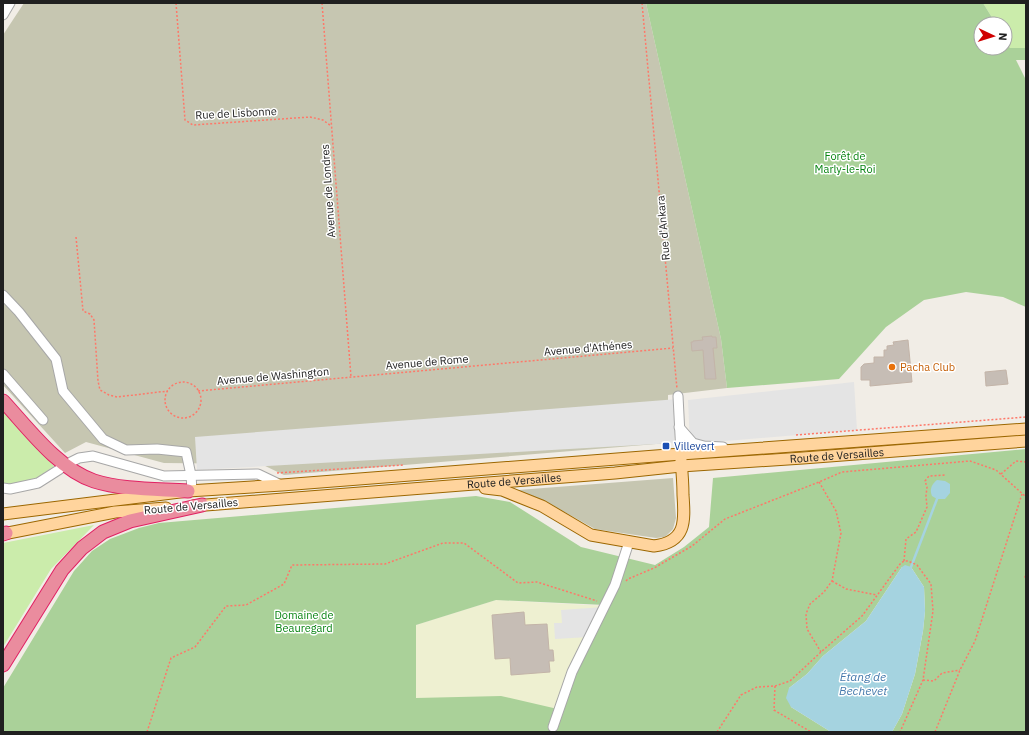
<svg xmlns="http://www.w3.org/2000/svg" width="1029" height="735" font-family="'IBM Plex Sans',sans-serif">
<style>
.construction{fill:#c6c6b1}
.farmland{fill:#eef0d1}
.grass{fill:#cbecab}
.forest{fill:#aad199;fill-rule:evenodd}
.parking{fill:#e4e4e4}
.water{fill:#a5d3e0}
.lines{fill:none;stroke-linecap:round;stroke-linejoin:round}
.stream{stroke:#a5d3e0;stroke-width:2.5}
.building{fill:#c6bdb5;stroke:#c3b4a8}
.minor-casing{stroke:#a7a7a7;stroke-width:11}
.major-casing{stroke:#9c6700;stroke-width:13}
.highway-casing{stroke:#e12063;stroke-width:15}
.path{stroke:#fe7869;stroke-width:1.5;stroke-dasharray:2 2;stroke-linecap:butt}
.minor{stroke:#fff;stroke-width:9}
.major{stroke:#ffd49d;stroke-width:11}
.highway{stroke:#ea8c9e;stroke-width:13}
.food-dot{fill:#e8710a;stroke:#fff;stroke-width:1.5}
.transit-dot{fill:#1a4fb4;stroke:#fff;stroke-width:1.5}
.labels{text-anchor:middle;stroke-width:3;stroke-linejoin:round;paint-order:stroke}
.street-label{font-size:11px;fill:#202020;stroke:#fff}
.park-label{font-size:11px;fill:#088412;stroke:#fff}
.food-label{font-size:11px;fill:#c56008;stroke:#fff;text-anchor:start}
.transit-label{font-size:11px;fill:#164399;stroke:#fff;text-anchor:start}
.water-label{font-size:12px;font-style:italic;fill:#4579ac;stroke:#fff}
</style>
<rect width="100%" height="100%" fill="#f1ede6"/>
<!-- construction -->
<g class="construction">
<polygon points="24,3 646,3 721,339 727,388 668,395 668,443 284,475 261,464 164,463 86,442 65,453 3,385 3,35"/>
<polygon points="673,478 676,518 673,529 667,535 664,537 656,538 595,529 545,501 518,490"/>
</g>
<!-- farmland -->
<polygon class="farmland" points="496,600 606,606 562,710 416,698 416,625"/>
<!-- grass -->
<g class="grass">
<polygon points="983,3 1026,3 1026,48 1010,48 1005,40 1005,24 996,24"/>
<polygon points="3,411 54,466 37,478 10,484 3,483"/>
<polygon points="94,525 51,569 3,647 3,543"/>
</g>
<!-- forest -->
<g class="forest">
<polygon points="646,3 983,3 996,24 981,24 981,48 1005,48 1005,40 1010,48 1026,48 1026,60 1016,60 1026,80 1026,307 1003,297 966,292 924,300 886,327 839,379 727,388 721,339"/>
<path d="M 1026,449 L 1026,732 L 892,732 L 902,714 L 915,674 L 923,631 L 925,611 L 924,587 L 911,567 L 902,567 L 866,621 L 823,656 L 807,674 L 789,688 L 791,707 L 831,732 L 5,732 L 3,731 L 3,688 L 74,571 L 92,551 L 110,539 L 139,528 L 159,523 L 476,496 L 510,502 L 581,547 L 655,565 L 684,547 L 709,527 L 713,478 ZM 496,600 L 605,605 L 562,710 L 501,696 L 416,698 L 416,625 Z"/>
</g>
<!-- parking -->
<g class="parking">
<polygon points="854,382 857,430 690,444 688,400"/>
<polygon points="678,399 674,443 197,470 195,437"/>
<polygon points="604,607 589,637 555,639 554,623 562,623 561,610"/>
</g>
<!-- water -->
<g class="water">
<path d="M 937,480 L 945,481 L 950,484 L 950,493 L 945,499 L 937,499 L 932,496 C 929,489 932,484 937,480 Z"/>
<polygon points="905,565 911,567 924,587 925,611 923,631 915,674 902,714 892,732 831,732 791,707 786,698 789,688 807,674 823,656 866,621 902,567"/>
</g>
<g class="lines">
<!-- stream -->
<polyline class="stream" points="911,567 937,499"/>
</g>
<!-- building -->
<g class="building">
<polygon points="712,336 712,337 716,337 717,348 713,348 716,379 705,379 703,350 692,351 691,342 693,342 693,341 703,340 702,337"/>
<polygon points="908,340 912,382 870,386 870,380 861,380 861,367 864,364 874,363 874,357 884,357 884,350 887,350 887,346 894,345 893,342"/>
<polygon points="1006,370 1008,384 986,386 985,372"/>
<polygon points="524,612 525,625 547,624 549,650 553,650 554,661 549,661 550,672 511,675 510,658 495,659 492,615"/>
</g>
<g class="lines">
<defs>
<g id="minor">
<polyline points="3,15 10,3"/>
<polyline points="3,295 19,312 56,359 63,391 103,439 126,450 157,449 186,452 191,475 192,491"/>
<polyline points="3,374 43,420"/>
<polyline points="678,396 681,454"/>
<polyline points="679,427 693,443 704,446 723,447"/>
<polyline points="71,462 79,458 93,456 164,476 258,474 281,485"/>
<polyline points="3,488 10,489 38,483 60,469"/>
<polyline points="553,727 572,672 615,585 629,542"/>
</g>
<g id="major">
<path d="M 485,488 L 502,490 L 542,506 L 591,535 L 654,546 C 686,542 685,522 683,495 C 683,483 682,471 681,460"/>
<path id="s1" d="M 193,506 L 615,473 L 681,466 L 803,458 L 1026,441"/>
<polyline points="3,514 188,491 282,485 681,454 1026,429"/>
<polyline points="3,534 115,512 166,508"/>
</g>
<g id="highway">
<path d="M 3,401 C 28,428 58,469 94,481 C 122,490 159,489 188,491"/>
<polyline points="3,534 6,533"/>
<polyline points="3,665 62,570 82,548 103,532 130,521 202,505"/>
</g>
</defs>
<!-- minor casing -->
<use href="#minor" class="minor-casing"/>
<!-- major casing -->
<use href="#major" class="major-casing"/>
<!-- highway casing -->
<use href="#highway" class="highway-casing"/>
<!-- path -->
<g class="path">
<polyline points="176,3 185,120 193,125 310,117 323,120 331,126"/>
<polyline points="322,3 351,377"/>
<polyline points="642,3 677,389"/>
<polyline points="76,237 83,311 90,314 94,320 98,381 100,390 109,395 117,397 168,391"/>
<circle cx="183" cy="400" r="18"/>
<polyline points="198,391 673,348"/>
<polyline points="796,435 1026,417"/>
<polyline points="277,473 403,465"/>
<polyline points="1001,474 1016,461 1026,462"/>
<polyline points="819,482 836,511 841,533 832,581 824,592 810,604 806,614 807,629 821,652"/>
<polyline points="904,561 906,539 916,532 927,507 926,496 927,487 925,481 929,476 945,475"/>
<polyline points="1026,572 1025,577 1026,578"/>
<polyline points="626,581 628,579 654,568 692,546 725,519 819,482 842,472 970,461 996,470 1026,497"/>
<polyline points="832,581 846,589 877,595"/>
<polyline points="923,680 934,681 942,673 960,670"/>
<polyline points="775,686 774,710 811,732"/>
<polyline points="147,732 171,658 195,647 226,606 246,605 284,584 292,565 385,564 443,543 464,543 518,583 537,582 597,601"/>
<polyline points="717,732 741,695 757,687 775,686 790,681 821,652 862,616 900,564 904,561 908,561 917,565 931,584 933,611 923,680 900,732"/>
<polyline points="935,732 960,670 975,641 1022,494"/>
</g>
<!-- minor -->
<use href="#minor" class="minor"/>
<!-- major -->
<use href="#major" class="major"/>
<!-- highway -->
<use href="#highway" class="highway"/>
</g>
<!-- markers -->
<circle class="food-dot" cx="892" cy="367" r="4"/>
<rect class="transit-dot" x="662" y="442" width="8" height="8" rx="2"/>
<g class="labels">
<!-- street labels -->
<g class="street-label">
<text transform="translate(236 113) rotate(-3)" y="4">Rue de Lisbonne</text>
<text transform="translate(328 191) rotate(-94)" y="4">Avenue de Londres</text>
<text transform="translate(663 228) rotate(-95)" y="4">Rue d'Ankara</text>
<text transform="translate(588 348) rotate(-5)" y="4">Avenue d'Athénes</text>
<text transform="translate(427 362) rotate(-5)" y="4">Avenue de Rome</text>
<text transform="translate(273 376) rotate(-5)" y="4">Avenue de Washington</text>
<text dy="4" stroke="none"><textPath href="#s1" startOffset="646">Route de Versailles</textPath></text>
<text dy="4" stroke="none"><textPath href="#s1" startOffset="322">Route de Versailles</textPath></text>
<text transform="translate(191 506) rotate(-5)" y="4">Route de Versailles</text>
</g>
<!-- park labels -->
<g class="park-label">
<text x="845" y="160">Forêt de<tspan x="845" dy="13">Marly-le-Roi</tspan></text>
<text x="304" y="619">Domaine de<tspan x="304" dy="13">Beauregard</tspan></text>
</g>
<!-- food labels -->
<g class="food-label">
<text x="900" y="371">Pacha Club</text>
</g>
<!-- transit labels -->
<g class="transit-label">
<text x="674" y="450">Villevert</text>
</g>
<!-- water labels -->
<g class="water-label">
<text x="863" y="681">Étang de<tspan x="863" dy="14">Bechevet</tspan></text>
</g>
</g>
<!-- border -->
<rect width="1029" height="735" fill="none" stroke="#202020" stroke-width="8"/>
<!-- north arrow -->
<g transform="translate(993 36) rotate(94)"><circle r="19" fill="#ffffff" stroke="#a6a6a6"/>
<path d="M0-3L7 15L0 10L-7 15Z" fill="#d00001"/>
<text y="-6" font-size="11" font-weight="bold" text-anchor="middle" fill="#202020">N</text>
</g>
</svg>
